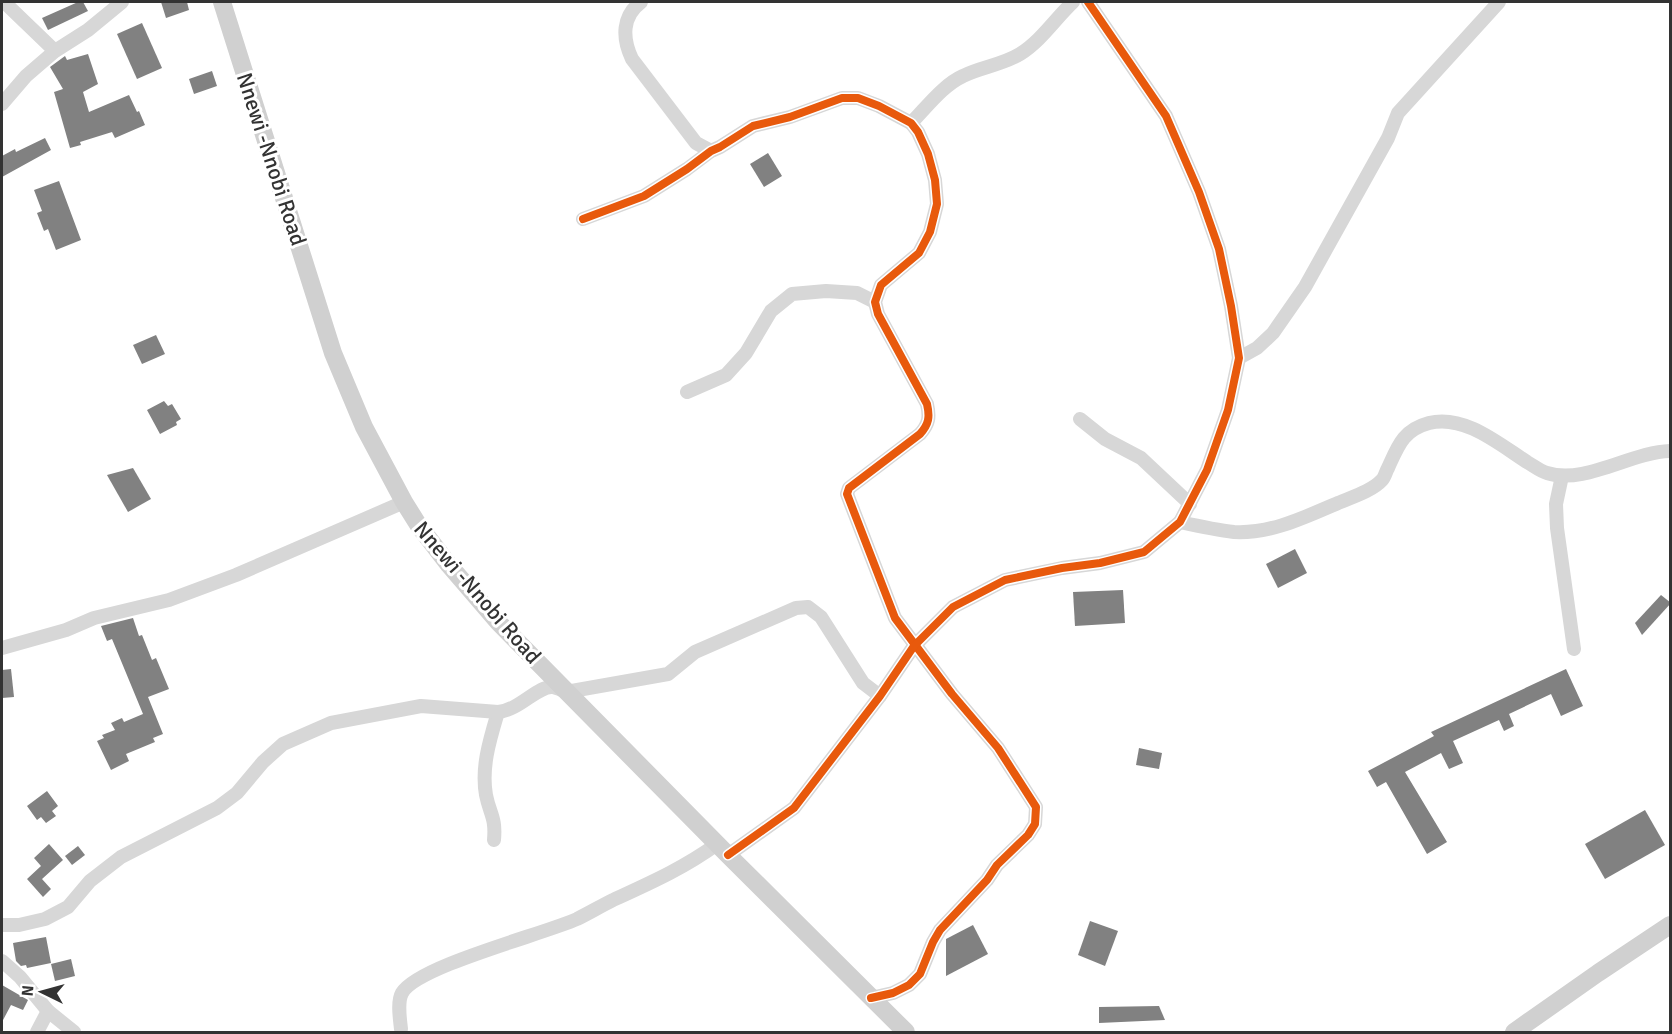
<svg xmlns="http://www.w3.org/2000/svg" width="1672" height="1034" font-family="Signika,sans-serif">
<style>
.building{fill:#818181}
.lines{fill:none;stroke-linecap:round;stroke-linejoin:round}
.street{stroke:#d7d7d7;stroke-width:14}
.secondary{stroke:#d0d0d0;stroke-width:18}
.cycleway-casing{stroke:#fff;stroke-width:11}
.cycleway{stroke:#e8590c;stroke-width:8}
.labels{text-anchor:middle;stroke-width:6;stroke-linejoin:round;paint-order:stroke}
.street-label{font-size:22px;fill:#333;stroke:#fff}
</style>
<rect width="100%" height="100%" fill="#fff"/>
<!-- building -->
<g class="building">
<polygon points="78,2 83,2 88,11 48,30 42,18"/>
<polygon points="161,2 187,2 189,10 166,18"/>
<polygon points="142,23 162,68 137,79 117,34"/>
<polygon points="88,54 98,84 83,92 89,112 129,95 137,112 139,111 145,125 115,138 112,132 80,142 81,145 70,148 54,92 63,89 50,67 65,56 67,60"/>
<polygon points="212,71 217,86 194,94 189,79"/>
<polygon points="45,138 51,150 2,177 2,156 15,149 16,152"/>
<polygon points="768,153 782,176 764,187 750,164"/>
<polygon points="59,181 81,240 56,250 48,229 44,231 37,213 42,211 34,190"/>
<polygon points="156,335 165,354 142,364 133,345"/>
<polygon points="164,401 168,406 172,404 181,419 176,422 177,425 160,434 147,410"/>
<polygon points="133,468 151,499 128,512 107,475"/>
<polygon points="1295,549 1307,573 1278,588 1266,564"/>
<polygon points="1123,590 1125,623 1075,626 1073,592"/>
<polygon points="1661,595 1671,603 1642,635 1635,623"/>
<polygon points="133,618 139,636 142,635 152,660 156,658 169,689 148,697 163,734 153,738 155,742 126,754 129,761 111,770 97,741 104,738 102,735 115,730 111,723 122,718 124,722 143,714 112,639 107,641 101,626"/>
<polygon points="11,669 14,697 2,698 2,670"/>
<polygon points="1566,669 1583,706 1561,716 1551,694 1509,714 1514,726 1504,731 1499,720 1453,741 1463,763 1449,769 1441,753 1405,772 1447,842 1427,854 1386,782 1377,787 1368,771 1434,736 1431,732"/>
<polygon points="1139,748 1162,753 1159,769 1136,765"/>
<polygon points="47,791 58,806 52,811 56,816 46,823 41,817 37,820 27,806"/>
<polygon points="1645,810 1665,845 1605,879 1585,844"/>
<polygon points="49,844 63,860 42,879 51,889 43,897 27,879 41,866 34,858"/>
<polygon points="78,846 85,855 72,865 65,856"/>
<polygon points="1090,921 1118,931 1105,966 1078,955"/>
<polygon points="973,925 988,954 946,976 946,939"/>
<polygon points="46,937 51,963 27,968 26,965 21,966 16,961 13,943"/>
<polygon points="71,959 75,976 55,981 51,964"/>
<polygon points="2,985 28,1000 23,1010 11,1005 2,1022"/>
<polygon points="1159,1006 1165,1020 1099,1023 1099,1007"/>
</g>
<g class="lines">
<!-- street -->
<g class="street">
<polyline points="4,2 55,51"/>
<path d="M 641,2 C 622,16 622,38 632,59 L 696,143 L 711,151"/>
<polyline points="2,104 26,76 55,51 88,30 122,2"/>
<path d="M 911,123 C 926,108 943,85 963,76 C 981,67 1002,65 1020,54 C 1041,41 1055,19 1073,2"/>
<path d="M 583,219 L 644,196 L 687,169 L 711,151 L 720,147 L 753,126 L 790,117 L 842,98 L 858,98 L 879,106 L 911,123 L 918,132 L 928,154 L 935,180 L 937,204 L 930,232 L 919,253 L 881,285 L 875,302 L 878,314 L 927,404 C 930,417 929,424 920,434 L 849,488 L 847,494 L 895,618 L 952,694 L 998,748 L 1036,807 L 1035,824 L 1028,835 L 997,865 L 987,880 L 940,930 L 933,942 L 920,974 L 909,985 L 893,993 L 871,998"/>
<polyline points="1239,358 1257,348 1273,333 1305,287 1388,138 1398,113 1499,2"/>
<polyline points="687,392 726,375 746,353 771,311 792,294 826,291 857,293 875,302"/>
<polyline points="1080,419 1105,439 1141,458 1190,504"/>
<polyline points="1562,476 1556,504 1557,528 1574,649"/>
<path d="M 1180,522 C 1198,526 1216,530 1234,532 C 1271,534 1305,517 1338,503 C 1352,497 1372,491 1382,480 C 1385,477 1386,471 1388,468 C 1398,446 1403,430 1429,423 C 1464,414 1499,444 1527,462 C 1534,466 1540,471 1547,473 C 1585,485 1631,452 1670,451"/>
<polyline points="2,648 66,630 94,618 169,600 236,575 404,502"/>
<path d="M 494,840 C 496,817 490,815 486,795 C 481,767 490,739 498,712"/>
<polyline points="728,855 794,808 880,696 914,646 953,607 1005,580 1062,568 1100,563 1144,552 1180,522 1207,470 1228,410 1239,358 1231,306 1219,249 1199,192 1166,116 1088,2"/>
<path d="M 2,925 L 19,925 L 45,919 L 68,907 L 90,881 L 121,857 L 217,808 L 237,793 L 263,762 L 283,744 L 331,723 L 421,706 L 498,712 C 520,710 538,685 553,687 C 557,688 562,690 566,692 L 668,674 L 695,652 L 796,608 L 808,607 L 821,617 L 863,683 L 880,696"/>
<polyline points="2,961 20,977 48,1011 74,1032"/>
<path d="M 401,1029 C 400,1019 397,1002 402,993 C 417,966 544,934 577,919 C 589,913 601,906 613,900 C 650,883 684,868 717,844"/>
<polyline points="37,1032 48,1011"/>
</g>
<!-- secondary -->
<g class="secondary">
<polyline points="222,2 333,353 364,427 404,502 419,526 449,565 498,622 728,855 906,1032"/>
<polyline points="1514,1032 1598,973 1670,925"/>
</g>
<defs>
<g id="cycleway">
<path d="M 583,219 L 644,196 L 687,169 L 711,151 L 720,147 L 753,126 L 790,117 L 842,98 L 858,98 L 879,106 L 911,123 L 918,132 L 928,154 L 935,180 L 937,204 L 930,232 L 919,253 L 881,285 L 875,302 L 878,314 L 927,404 C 930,417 929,424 920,434 L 849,488 L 847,494 L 895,618 L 952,694 L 998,748 L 1036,807 L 1035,824 L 1028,835 L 997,865 L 987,880 L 940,930 L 933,942 L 920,974 L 909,985 L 893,993 L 871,998"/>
<polyline points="728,855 794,808 880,696 914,646 953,607 1005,580 1062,568 1100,563 1144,552 1180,522 1207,470 1228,410 1239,358 1231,306 1219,249 1199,192 1166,116 1088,2"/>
</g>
</defs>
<!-- cycleway casing -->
<use href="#cycleway" class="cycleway-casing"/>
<!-- cycleway -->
<use href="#cycleway" class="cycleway"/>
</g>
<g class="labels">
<!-- street labels -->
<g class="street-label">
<text transform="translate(272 159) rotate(72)" y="8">Nnewi -Nnobi Road</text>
<text transform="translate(478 592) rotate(49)" y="8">Nnewi -Nnobi Road</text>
</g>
</g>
<!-- border -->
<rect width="1672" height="1034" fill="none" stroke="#333333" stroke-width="6"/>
<!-- north arrow -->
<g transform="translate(42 992) rotate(275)" stroke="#ffffff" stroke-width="4.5" paint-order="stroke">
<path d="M0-4.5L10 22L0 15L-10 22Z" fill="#333333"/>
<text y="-9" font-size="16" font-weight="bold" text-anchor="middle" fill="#333333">N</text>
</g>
</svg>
